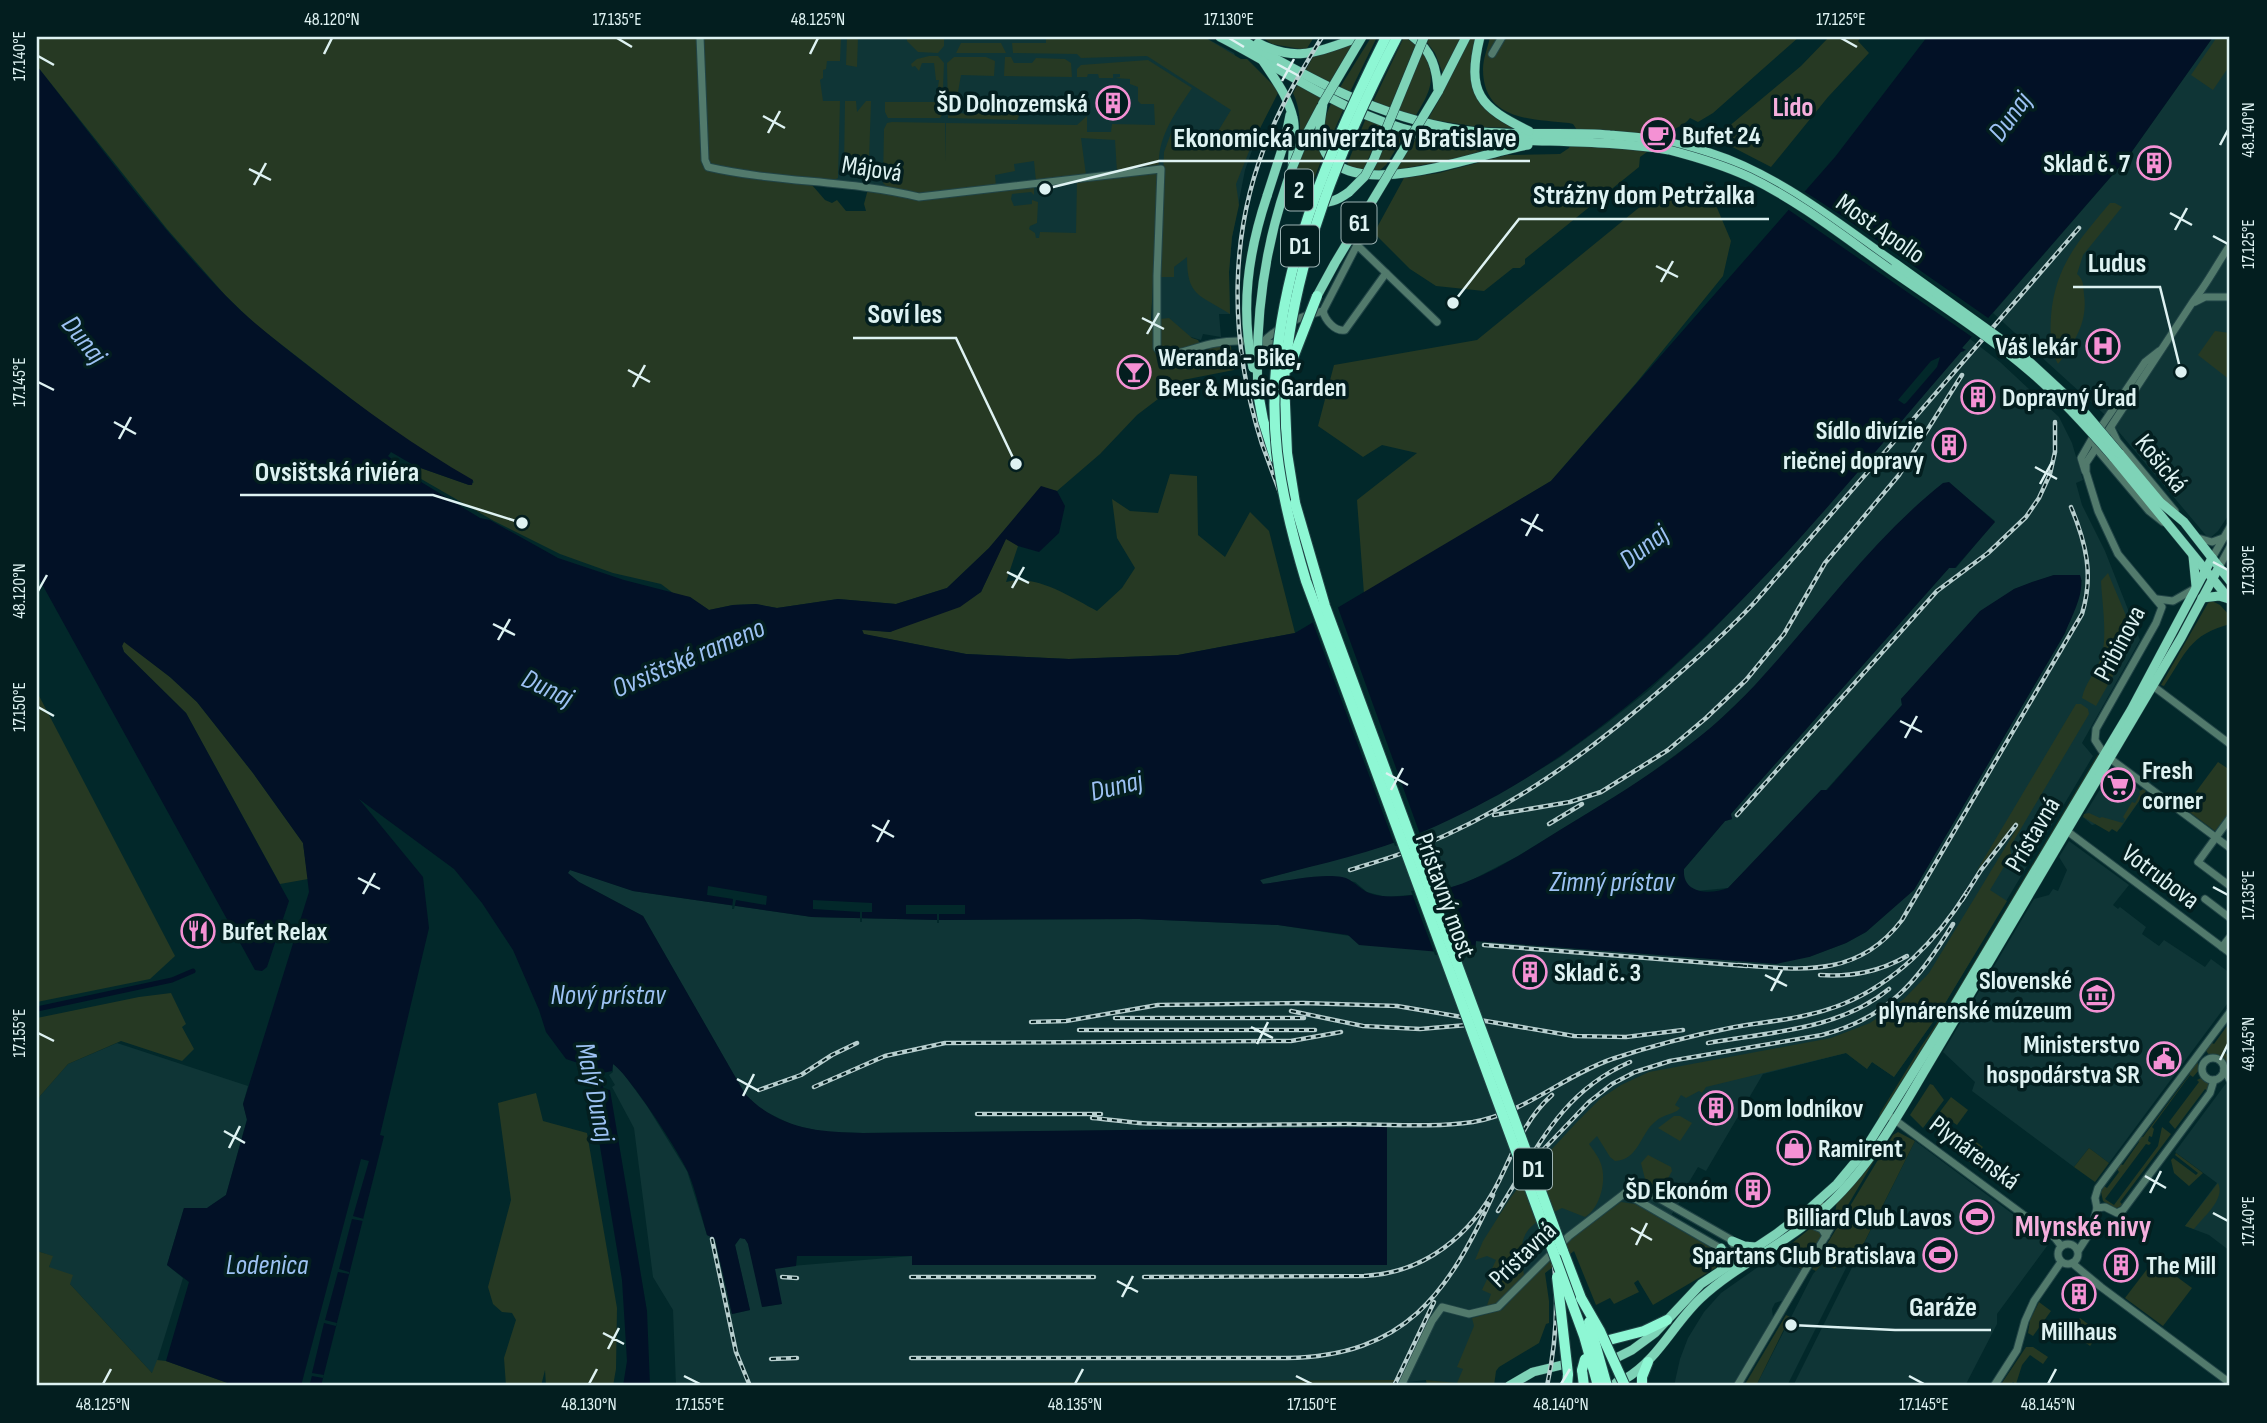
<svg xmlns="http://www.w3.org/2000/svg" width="2267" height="1423" font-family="'Sofia Sans Condensed',sans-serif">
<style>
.built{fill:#0f3536}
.green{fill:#263923}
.water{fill:#021126}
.pier{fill:#02282a}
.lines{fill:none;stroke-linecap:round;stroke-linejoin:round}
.canal{stroke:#021126;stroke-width:5}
.minor-casing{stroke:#214446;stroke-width:9}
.major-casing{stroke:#214446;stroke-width:10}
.highway-casing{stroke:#214446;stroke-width:12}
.minor{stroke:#527a6c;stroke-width:7}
.major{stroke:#7ed3b7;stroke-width:9}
.highway{stroke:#8ef7d4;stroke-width:10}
.rail-casing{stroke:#b7cece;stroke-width:4.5}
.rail{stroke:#031e1f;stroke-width:2;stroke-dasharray:5;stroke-linecap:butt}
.major-bridge-casing{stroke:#214446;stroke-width:10;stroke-linecap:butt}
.highway-bridge-casing{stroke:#214446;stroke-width:12;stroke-linecap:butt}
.major-bridge{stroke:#7ed3b7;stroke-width:9}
.highway-bridge{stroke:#8ef7d4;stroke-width:10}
.ticks{fill:none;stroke:#def2f2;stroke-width:2.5}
.labels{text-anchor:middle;stroke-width:7;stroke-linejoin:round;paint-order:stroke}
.shield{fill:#031e1f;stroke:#9cb2b3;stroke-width:2}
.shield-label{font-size:24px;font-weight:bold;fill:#def2f2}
.poi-label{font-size:26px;font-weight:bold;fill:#def2f2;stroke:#031e1f;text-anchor:end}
.street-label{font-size:26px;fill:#def2f2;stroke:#031e1f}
.neighbourhood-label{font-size:28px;font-weight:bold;fill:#f5afdd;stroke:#031e1f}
.water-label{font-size:28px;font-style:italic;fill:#9dc2f3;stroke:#031e1f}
.quarter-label{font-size:30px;font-weight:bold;fill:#f5afdd;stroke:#031e1f}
.leader{fill:none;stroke:#def2f2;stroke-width:2.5}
.callout-dot{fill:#def2f2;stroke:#031e1f;stroke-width:2.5}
.callout-label{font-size:28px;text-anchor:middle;font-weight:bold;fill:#def2f2;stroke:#031e1f;stroke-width:7;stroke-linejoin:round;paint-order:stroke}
.neatline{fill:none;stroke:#def2f2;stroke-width:2.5}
.ticks-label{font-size:18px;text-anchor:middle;fill:#def2f2}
</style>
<rect width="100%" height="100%" fill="#02282a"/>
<!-- built -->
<g class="built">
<polygon points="768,37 1204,37 1234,53 1263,120 1245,170 1232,237 1229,272 1230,314 1219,314 1221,337 1203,334 1201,340 1160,328 1159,277 1164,168 1083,232 1024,240 996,186 914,194 832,181"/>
<polygon points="2213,37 2230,37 2230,513 2218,531 2209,539 2103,413 1993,313 2128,157"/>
<polygon points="1970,339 2000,362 2059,417 2072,443 2083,480 2076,483 2082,505 2105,551 2140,640 2082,743 2093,756 1938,1015 1894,1077 1872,1062 1867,1069 1846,1053 1763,1074 1706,1171 1698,1167 1689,1182 1691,1184 1663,1228 1627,1211 1545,1273 1457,1384 1426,1380 1408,1382 1396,1377 1395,1380 930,1383 930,1386 676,1386 673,1310 653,1277 634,1128 612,1087 615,1085 609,1075 613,1072 613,1064 620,1069 647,1106 687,1171 707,1235 715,1239 732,1314 750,1310 735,1245 740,1238 745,1239 748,1243 763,1307 781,1304 775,1274 775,1269 779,1267 912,1256 912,1265 1387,1265 1387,1128 863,1133 824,1132 793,1125 760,1109 745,1094 643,916 579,882 567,873 570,870 633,891 812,917 938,920 1139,919 1278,925 1474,955 1475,941 1644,953 1809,957 1846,943 1866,932 1914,889 2065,633 2082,580 2054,575 2014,589 1901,699 1902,705 1826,790 1728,888 1696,891 1688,886 1684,880 1684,869 1725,821 1732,819 1730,814 1949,568 1956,568 1995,521 1949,483 1754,687 1708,731 1637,783 1518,856 1464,884 1422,894 1386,897 1367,892 1355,882 1326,877 1262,884 1260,880 1377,848 1421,833 1498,795 1559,758 1606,724 1648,691 1707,636 1783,557 1961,351 1964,352 1962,348"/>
<polygon points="2112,770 2121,772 2140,790 2146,791 2120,829 2108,821 2092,825 2083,817"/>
<polygon points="2069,841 2129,885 2113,905 2118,909 2120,907 2146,927 2142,934 2159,946 2164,940 2205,967 2211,959 2230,973 2230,1000 2109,1163 2089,1148 2074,1167 1972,1091 1975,1082 1943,1052 2034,899 2049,895 2053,889 2058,891 2067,870 2059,857"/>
<polygon points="117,1043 248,1086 243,1104 247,1119 226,1195 207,1208 184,1208 167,1265 183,1278 153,1374 70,1284 49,1267 52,1256 37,1251 37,1105 40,1096 68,1064"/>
<polygon points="2227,1082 2230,1084 2230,1251 2209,1235 2185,1226 2217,1183 2175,1152"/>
<polygon points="1915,1141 2050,1242 1997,1314 1997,1324 1965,1386 1793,1386"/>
<polygon points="1775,1255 1802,1270 1784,1300 1775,1303 1772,1309 1773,1317 1732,1386 1674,1386 1680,1359 1688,1338 1704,1312 1721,1293"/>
<polygon points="1842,1256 1850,1260 1787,1386 1756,1386 1813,1274 1825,1261 1835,1269"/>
</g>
<!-- green -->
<g class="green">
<polygon points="37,37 841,37 840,61 827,61 826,69 823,70 823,78 820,80 823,101 840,101 838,178 832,181 771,179 812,185 825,200 832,203 837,200 846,211 866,211 864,204 868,189 920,200 1034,186 1034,195 1031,192 1012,194 1011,199 1014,206 1032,204 1032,200 1038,202 1037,223 1030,226 1029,229 1035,233 1036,238 1039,238 1040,232 1076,233 1077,180 1155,172 1159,174 1151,320 1169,318 1192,338 1198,340 1202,348 1230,339 1234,370 1183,380 1137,415 1100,454 1057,491 1041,487 989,548 947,588 896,604 838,599 777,608 756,604 733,605 709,610 690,597 677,596 661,584 613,573 560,554 494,521 416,476 415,466 469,485 474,482 421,450 368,412 255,324 225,295 167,229 37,66"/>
<polygon points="847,37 858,37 857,67 846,65"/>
<polygon points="907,37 944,37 944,46 938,53 918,52 907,41"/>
<path d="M 1046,37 L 1204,37 L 1241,59 L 1247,59 L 1279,91 L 1252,144 L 1236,184 L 1239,205 L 1232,237 L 1229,272 L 1230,314 C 1199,294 1187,297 1187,257 L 1174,267 L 1174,277 L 1159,277 L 1164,152 L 1174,125 L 1209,146 L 1231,110 L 1147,56 L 1081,58 L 1077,54 L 1013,53 L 1012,43 L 1046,43 Z"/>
<polygon points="1262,37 1314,37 1306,50 1272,44"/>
<polygon points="1377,37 1349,94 1339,89 1370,39"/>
<polygon points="1404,37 1416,44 1389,110 1372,104"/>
<polygon points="1427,37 1461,37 1443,74 1435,53 1426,41"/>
<path d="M 1470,37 L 1476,37 C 1466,77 1472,111 1514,128 L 1478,127 L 1428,119 L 1442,95 L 1441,94 Z"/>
<path d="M 1490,37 L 1799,37 L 1713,113 L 1698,122 L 1690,118 C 1683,127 1675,127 1667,134 C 1657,142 1650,151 1640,157 L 1639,167 L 1525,259 L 1525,264 L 1520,268 L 1513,268 L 1484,291 L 1436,286 L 1410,269 L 1374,233 L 1404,178 L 1439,173 L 1507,155 L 1560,154 L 1569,148 L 1577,130 L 1573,124 L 1569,123 C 1532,119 1483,121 1483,69 C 1483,58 1488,47 1490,37 Z"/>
<polygon points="1829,37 1861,37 1858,41 1869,53 1828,97 1771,167 1715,138 1801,66"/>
<polygon points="2217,37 2230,37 2230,65 2213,90 2191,75"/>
<polygon points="961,43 1001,43 1006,53 956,53"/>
<polygon points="1353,43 1329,84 1305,71 1313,57"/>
<path d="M 1423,51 C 1437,80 1431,90 1415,117 L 1398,112 Z"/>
<polygon points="929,56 938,56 944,63 942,115 940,118 888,118 885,112 885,102 936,102 939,80 936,80 934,63 922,63 919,71 915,66 912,67 911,64 917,59"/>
<polygon points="954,57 986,57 995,61 994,76 961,75 958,92 961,94 961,101 952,101 952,112 967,114 1011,111 1011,114 1020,114 1017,120 948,118 947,63"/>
<polygon points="1005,57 1011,57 1014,63 1032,63 1036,58 1065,59 1071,63 1072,77 1004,76"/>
<path d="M 1148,60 L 1192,88 C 1176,112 1157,137 1159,167 L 1117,172 L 1115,140 L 1081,138 L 1086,175 L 1036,181 L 1034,161 L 1014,164 L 1015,171 L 995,175 L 996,186 C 970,187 901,204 883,183 L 884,129 L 887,123 L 892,122 L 945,123 L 946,162 L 946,123 L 1077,125 L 1087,116 L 1087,132 L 1111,132 L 1112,124 L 1155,125 L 1154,104 L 1141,104 L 1138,101 L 1138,87 L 1130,84 L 1130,79 L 1115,78 L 1120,77 L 1120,74 L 1113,74 L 1113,78 L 1099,78 L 1098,74 L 1088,74 L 1087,77 L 1077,77 L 1077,69 L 1081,65 Z"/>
<path d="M 1298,84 L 1321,97 L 1300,137 C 1300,121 1300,108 1293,93 Z"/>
<path d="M 845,101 L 856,101 L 857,112 L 866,101 L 871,101 L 869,161 L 880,170 L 880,174 L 875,179 C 865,180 850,175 844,166 Z"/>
<path d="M 1332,102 L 1344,108 L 1327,147 C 1323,129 1323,118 1332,102 Z"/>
<polygon points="1366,118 1384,125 1362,172 1346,167"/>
<polygon points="1391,128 1406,133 1386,165 1379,171 1373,172"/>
<polygon points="1314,129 1316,141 1323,156 1308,194 1298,181 1295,171"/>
<polygon points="1417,135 1439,140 1501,145 1459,158 1396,170"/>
<polygon points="1652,197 1715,203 1731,241 1723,276 1637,382 1551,481 1364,594 1357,500 1417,453 1382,445 1363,457 1318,426 1334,365 1477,340"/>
<path d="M 2110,203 L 2115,203 L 2122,207 L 2083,255 L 2077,274 C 2084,280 2083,285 2084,294 C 2088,322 2075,342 2058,364 C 2050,350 2050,332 2051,316 C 2055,266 2079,240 2110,203 Z"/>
<polygon points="2215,331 2230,333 2230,380 2198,355"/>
<path d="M 1170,474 L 1197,476 L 1198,535 L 1225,557 L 1250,512 L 1269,531 L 1295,633 L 1178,655 L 1069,659 L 966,654 L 863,634 L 862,629 L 890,632 L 981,592 L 1006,538 L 1018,546 L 1006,582 C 1037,574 1070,597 1097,611 L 1122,588 L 1135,568 L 1117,538 L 1112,499 L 1130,511 L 1158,513 Z"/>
<path d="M 2108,573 L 2135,637 L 2096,706 L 2082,698 C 2085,683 2096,672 2101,658 C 2108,638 2102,603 2101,581 Z"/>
<path d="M 2212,601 L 2220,605 L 2230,616 L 2230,624 C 2189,635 2186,653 2164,686 L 2161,685 L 2208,603 Z"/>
<polygon points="124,641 170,677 197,702 253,773 303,843 308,879 280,884 186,713 124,652 122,646"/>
<polygon points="37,692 175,956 150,979 37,1002"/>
<path d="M 2076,704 L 2081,704 L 2088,709 L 2089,714 L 2010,847 L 2011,855 L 1990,890 L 2007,901 L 1938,1015 L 1894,1077 L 1872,1062 L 1867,1069 L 1846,1053 L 1706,1087 L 1702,1093 L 1699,1091 L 1686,1098 L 1681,1095 L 1675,1105 L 1680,1108 L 1677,1111 C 1671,1114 1661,1116 1656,1121 C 1640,1133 1639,1160 1615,1161 L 1610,1157 L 1597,1136 L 1589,1144 C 1593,1150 1599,1157 1601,1164 C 1607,1181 1600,1208 1585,1217 L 1562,1208 C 1525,1227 1517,1232 1524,1275 L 1497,1303 L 1486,1308 L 1491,1294 L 1482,1290 L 1496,1260 L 1487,1256 L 1475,1260 L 1483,1241 L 1509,1200 L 1527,1176 L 1576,1123 L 1600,1099 L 1621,1085 L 1649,1072 L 1831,1038 L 1870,1023 L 1904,999 L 1929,973 L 2017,828 L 2012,827 L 1976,872 Z"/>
<polygon points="2098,754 2098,759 1940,1023 1877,1124 1880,1113 1920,1048 1943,1014"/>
<polygon points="2218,762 2230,770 2230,811 2215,831 2184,808"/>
<polygon points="2143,789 2146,791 2117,832 2112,829 2109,832 2083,817 2084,814 2089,813 2100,818 2102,817 2123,823 2125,819 2123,817 2132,802 2135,803 2140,794 2139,792"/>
<polygon points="171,993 186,1024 182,1027 194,1049 182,1061 121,1041 68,1064 40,1096 37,1105 37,1018 139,997"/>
<polygon points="2230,1022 2230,1041 2223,1051 2230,1057 2230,1061 2227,1062 2209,1055 2205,1049 2210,1042 2214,1044"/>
<polygon points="2197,1060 2199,1070 2193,1077 2190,1075 2152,1127 2154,1129 2152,1137 2149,1136 2148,1141 2151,1143 2149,1145 2146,1144 2105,1199 2114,1205 2158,1146 2162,1127 2171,1134 2120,1202 2123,1205 2115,1209 2103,1201 2101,1192 2104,1186 2107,1188 2119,1172 2117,1169 2120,1164 2123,1165 2139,1142 2138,1139 2140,1136 2143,1137 2190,1074 2188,1072"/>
<polygon points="2201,1078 2212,1083 2208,1091 2205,1089 2175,1129 2169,1122 2199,1082 2197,1080"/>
<polygon points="1930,1084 1933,1085 1944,1100 1923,1128 1910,1115"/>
<polygon points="536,1093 543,1121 587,1133 617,1308 616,1369 613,1386 546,1386 545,1370 541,1386 506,1386 504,1358 516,1320 512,1313 502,1312 493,1304 488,1287 511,1200 498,1103"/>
<polygon points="1951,1097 1968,1110 1957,1125 1939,1113"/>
<polygon points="1674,1116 1680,1116 1692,1123 1680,1141 1658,1128"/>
<polygon points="1898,1132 1915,1141 1854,1263 1842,1257 1835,1269 1828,1266 1829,1263 1825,1261 1816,1271 1812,1269 1893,1135"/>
<polygon points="1971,1138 1983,1147 1971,1163 1959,1154"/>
<polygon points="1884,1144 1832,1232 1837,1201"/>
<polygon points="2089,1148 2109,1163 2095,1182 2074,1167"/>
<polygon points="2176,1153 2203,1173 2189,1186 2174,1173 2171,1160 2173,1158 2196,1175 2198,1173 2175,1155"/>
<polygon points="1648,1155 1671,1167 1672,1171 1661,1191 1656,1193 1646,1183 1641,1163"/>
<path d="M 2218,1183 C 2226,1199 2203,1217 2194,1229 L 2185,1226 Z"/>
<polygon points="1621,1202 1635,1204 1720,1253 1721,1260 1719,1266 1653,1305 1638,1280 1634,1283 1639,1292 1614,1304 1610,1298 1596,1305 1574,1251 1545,1273 1549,1301 1549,1323 1546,1324 1539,1343 1499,1367 1496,1371 1494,1386 1427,1386 1426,1380 1457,1383 1463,1369 1457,1367 1474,1326 1472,1318 1502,1310 1541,1267 1571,1239"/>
<polygon points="1812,1227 1820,1230 1822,1236 1803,1270 1777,1255"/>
<polygon points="37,1251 53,1256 49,1267 73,1275 70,1284 152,1373 157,1360 166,1361 236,1386 37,1386"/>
<polygon points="2154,1260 2192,1288 2163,1326 2125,1298"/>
<polygon points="2039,1302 2051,1311 2033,1336 2028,1333 2030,1320"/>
<polygon points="1786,1315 1790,1317 1756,1386 1744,1386"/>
<polygon points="2080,1318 2100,1333 2090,1346 2070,1331"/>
<polygon points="2026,1347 2033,1347 2048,1357 2043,1364 2030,1355 2022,1365 2016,1384 2013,1382 2010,1386 2000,1386"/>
<polygon points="1395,1380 1390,1386 930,1386 930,1383"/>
</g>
<!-- water -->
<g class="water">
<path d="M 1927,37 L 2213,37 L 2128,157 L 1962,348 L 1966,350 L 1961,352 C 1803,534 1651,735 1422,832 C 1371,854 1314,865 1260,880 L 1263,884 C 1286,881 1320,873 1342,877 C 1353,879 1359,889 1369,893 C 1385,899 1405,896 1421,894 C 1473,887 1517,857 1560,830 C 1630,788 1699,746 1755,685 C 1817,618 1871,540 1943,483 L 1949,482 L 1995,522 L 1955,568 L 1949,568 L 1731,814 L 1732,819 L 1725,821 L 1684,869 C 1682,894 1710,895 1728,888 L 1821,790 L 1827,790 L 1902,705 L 1901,699 L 1980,611 L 2014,589 L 2032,582 L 2054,575 L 2080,575 C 2086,591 2071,618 2065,633 L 1914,890 L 1866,932 L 1846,943 L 1809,957 L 1776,964 L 1476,941 L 1475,955 L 1359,945 L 1348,935 L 1278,925 L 1139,919 L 938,920 L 812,917 L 633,891 L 570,870 L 568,873 L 579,882 L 643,916 L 745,1094 C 779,1129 817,1132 863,1133 L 1387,1127 L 1387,1265 L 912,1265 L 912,1256 L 797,1256 L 796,1266 L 775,1269 L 782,1304 L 762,1307 L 748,1244 L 745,1239 L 740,1238 L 735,1245 L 750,1310 L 732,1314 L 715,1239 L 707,1235 C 701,1214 696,1192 688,1172 C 679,1152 630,1076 613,1064 L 612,1071 L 588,1076 L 581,1064 L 566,1059 L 546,1032 L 539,1010 L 513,950 L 482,903 L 454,869 L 359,799 L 423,877 L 429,928 L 380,1135 L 384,1136 L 321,1386 L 236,1386 L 166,1361 L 189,1282 L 167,1265 L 184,1208 L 207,1208 L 226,1195 L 247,1120 L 243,1104 L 309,892 L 303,843 L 253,773 L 197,702 L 170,677 L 124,642 L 122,646 L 124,652 L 186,713 L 289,901 L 267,967 L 262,971 L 255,970 L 37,575 L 37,66 C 98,143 157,225 226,296 C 252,323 282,345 311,368 C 365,410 414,446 473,480 L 472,485 L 469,485 L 415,466 L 391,452 L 388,456 L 413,477 L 480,518 L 490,520 L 558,558 L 624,580 L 690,597 L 709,610 L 733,605 L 756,604 L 777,608 L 838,599 L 896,604 L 947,588 L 989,548 L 1041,486 L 1057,491 L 1065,506 L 1059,533 L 1039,552 L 1018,546 L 1006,539 L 981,592 L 960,607 L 890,632 L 862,630 L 864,634 L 966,654 L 1069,659 L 1178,655 L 1295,633 L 1551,481 L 1835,157 Z"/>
<polygon points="599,1084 602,1084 604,1089 610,1090 647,1311 650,1386 623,1386 627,1361 622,1280 591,1092 595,1091 594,1085"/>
</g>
<!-- pier -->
<g class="pier">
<polygon points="1802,190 1842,216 1991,320 1975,339 1786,208"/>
<polygon points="1940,357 1937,367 1906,403 1904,404 1898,400 1931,361"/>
<polygon points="1337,605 1421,837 1395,846 1312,620"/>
<polygon points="708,886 767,896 766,905 736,900 734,909 732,909 733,899 707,895"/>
<polygon points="1440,886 1466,958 1435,955 1411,891"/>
<polygon points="813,900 872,903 872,912 862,912 862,922 860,922 860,912 813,909"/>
<polygon points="906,905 965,905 965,914 939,914 939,923 937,923 937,914 906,914"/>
<polygon points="361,1159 369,1161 353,1216 364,1219 363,1221 352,1219 339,1269 349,1272 349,1274 338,1272 325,1320 337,1323 336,1326 324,1323 312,1373 324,1375 323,1378 312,1376 309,1386 301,1386"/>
</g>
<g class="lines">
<!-- canal -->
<polyline class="canal" points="37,1009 172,980 193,971"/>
<defs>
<g id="minor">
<path d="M 700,37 L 705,160 L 708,167 C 778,183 850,180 919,197 L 1161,169 L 1157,276 L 1157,348 L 1162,355 C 1181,355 1197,346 1216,343 C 1237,339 1257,342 1277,344"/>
<polyline points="1492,54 1502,37"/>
<polyline points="2195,302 2205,297 2230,297"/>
<path d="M 1323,311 C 1325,320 1335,332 1345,330 L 1386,273"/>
<path d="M 1262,343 C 1280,325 1298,317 1323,311 L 1357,245 L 1437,322"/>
<polyline points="2101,427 2145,362 2159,351"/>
<polyline points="2111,428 2117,441 2175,511"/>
<path d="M 2106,434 L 2194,300 C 2207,284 2217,264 2230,245"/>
<polyline points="2095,444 2096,448 2149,511 2163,522"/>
<polyline points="2098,445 2086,463 2086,472 2098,511 2118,554 2162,607 2156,623 2096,729 2095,740 2104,754 2230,848"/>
<polyline points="2085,471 2081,458 2093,437"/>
<polyline points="2198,538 2212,542 2223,538"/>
<polyline points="2212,558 2230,527"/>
<polyline points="2219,567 2230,547"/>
<polyline points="2157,599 2173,601 2194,589"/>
<polyline points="2153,686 2230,744"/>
<polyline points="2230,818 2198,862 2230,886"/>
<polyline points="2067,831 2230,953"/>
<polyline points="2205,899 2230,918"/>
<polyline points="2222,947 2230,937"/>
<circle cx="2213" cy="1069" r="11"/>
<polyline points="2224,1070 2230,1080"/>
<polyline points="1891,1117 2055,1238 2061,1246"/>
<polyline points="1625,1193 1739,1259"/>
<polyline points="2097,1208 2105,1207 2117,1213 2123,1210 2210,1093 2214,1080"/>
<polyline points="1808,1223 1822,1229 1826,1236"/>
<circle cx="2068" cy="1254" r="10"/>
<polyline points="2078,1251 2091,1231 2097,1208 2095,1198 2098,1188 2230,1012"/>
<polyline points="2072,1263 2101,1287 2230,1383"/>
<polyline points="1401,1386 1432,1321 1442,1307 1469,1314 1498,1307 1569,1236 1625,1193 1644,1190 1730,1239 1737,1250 1740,1260"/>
<polyline points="1737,1386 1831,1227 1830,1215 1822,1206"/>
<polyline points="1994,1386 2017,1350 2025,1321 2034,1301 2061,1262"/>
</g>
<g id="major">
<path d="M 1220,37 C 1285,70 1347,116 1420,133 C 1453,140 1487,139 1520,140 C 1570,142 1620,142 1669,150"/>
<path d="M 1237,37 C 1310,79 1377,117 1461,130 C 1511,137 1561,131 1610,135 C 1644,137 1677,143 1710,153 C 1779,175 1838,224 1896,264"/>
<path d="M 1413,37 C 1432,51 1437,69 1438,92"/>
<path d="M 1480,37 C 1466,94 1480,107 1529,131"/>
<path d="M 1258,43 C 1298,64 1321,50 1360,37"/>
<path d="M 1263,61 C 1276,81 1288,96 1293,118 C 1300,145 1277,188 1314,201 C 1328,205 1338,200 1349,192"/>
<polyline points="1439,90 1466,37"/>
<path d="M 1323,103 C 1322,113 1319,125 1320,135 C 1329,215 1484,151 1528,145"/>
<polyline points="1304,139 1321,107"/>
<polyline points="1267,196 1285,140 1290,115"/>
<polyline points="2119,453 2160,502 2184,522 2230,581"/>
<polyline points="2113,457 2230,600"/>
<polyline points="2193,556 2196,586"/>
<polyline points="2202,598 2219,596 2229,599"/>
<polyline points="1732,1241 1744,1246 1755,1247"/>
<polyline points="1721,1248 1726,1259 1722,1268"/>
<polyline points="1616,1358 1632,1350 1655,1333 1701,1284 1776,1234 1809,1209 1837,1184 1862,1154 1944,1023 2131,710 2212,558"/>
<path d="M 1625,1379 C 1658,1360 1674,1323 1701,1298 C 1733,1268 1775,1249 1810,1221 C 1861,1181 1893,1125 1925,1070 L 2181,638 L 2219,567"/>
<polyline points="1615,1384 1617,1382"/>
<polyline points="1509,1386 1533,1372 1562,1365"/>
</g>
<g id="highway">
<polyline points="1284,380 1287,453 1295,503"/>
<polyline points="1258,393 1263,420 1275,458"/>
<polyline points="1563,1251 1581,1298"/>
<polyline points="1609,1340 1644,1331 1667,1320"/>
<polyline points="1582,1370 1584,1386"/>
<polyline points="1567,1386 1568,1374"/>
<polyline points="1642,1386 1642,1377 1648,1362"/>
</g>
</defs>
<!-- minor casing -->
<use href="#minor" class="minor-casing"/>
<!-- major casing -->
<use href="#major" class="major-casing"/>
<!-- highway casing -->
<use href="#highway" class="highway-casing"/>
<!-- minor -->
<use href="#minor" class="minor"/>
<!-- major -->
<use href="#major" class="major"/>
<!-- highway -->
<use href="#highway" class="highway"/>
<defs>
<g id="rail">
<path d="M 1322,37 C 1304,67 1285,98 1271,131 C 1227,232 1229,340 1262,444 L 1542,1202 C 1559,1262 1560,1326 1547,1386"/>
<polyline points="1494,815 1570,802 1601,792 1668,750 1706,718 1746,680 1784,634 1825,563 1899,475 1962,375"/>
<polyline points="1737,815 1937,591 1988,553 2026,517 2039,498 2050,474 2055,452 2055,422"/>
<polyline points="1549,824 1582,804"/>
<path d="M 1350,870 C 1372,863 1394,857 1416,848 C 1509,811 1590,752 1665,686 C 1696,659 1727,632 1755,602 L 2079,228"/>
<polyline points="1962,900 1981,870 2016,825"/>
<polyline points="1484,945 1747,966"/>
<path d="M 1738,965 C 1802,970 1858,978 1902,920 L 2082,614 C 2094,575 2086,543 2071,507"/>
<path d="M 1820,975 C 1852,977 1879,972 1907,956"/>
<polyline points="1291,1011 1363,1026 1420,1029 1467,1025"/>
<polyline points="1115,1018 1304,1018"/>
<polyline points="1031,1022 1066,1021 1158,1005 1303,1003 1397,1006 1574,1036 1626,1037 1683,1030"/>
<polyline points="1079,1030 1315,1030"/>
<path d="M 1708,1043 C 1770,1032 1839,1030 1889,989"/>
<polyline points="814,1087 885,1056 945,1043 1291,1041 1341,1032"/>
<polyline points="759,1090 801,1075 832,1055 857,1043"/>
<polyline points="977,1114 1101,1114"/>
<path d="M 1092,1118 C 1108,1119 1124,1122 1139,1123 C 1208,1127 1277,1124 1346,1124 C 1386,1124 1433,1128 1473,1122 C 1525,1113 1563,1076 1612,1059 C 1651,1046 1694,1035 1735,1027 C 1771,1021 1809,1018 1843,1004 C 1895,983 1937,940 1967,892"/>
<path d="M 1543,1150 L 1589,1102 L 1612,1084 L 1635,1072 L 1670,1061 L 1822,1035 C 1888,1018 1919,980 1953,924"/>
<path d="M 1498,1211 C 1537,1150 1559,1093 1630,1062"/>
<polyline points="712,1239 736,1352 750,1386"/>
<polyline points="782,1277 797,1278"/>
<polyline points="911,1277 1094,1277"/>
<path d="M 1144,1277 L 1364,1276 C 1425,1273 1472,1235 1499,1181 C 1514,1150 1526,1118 1552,1095"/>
<path d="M 911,1358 L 1287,1358 C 1405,1356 1448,1294 1493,1195"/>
<polyline points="771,1359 797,1358"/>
<polyline points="1394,1386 1434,1302"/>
</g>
</defs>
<!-- rail casing -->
<use href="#rail" class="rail-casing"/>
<!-- rail -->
<use href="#rail" class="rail"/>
<defs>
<g id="major-bridge">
<polyline points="1323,103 1362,37"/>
<path d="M 1669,150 C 1696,157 1723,165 1749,177 C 1801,202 1848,240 1895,273 C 1941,305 1989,336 2032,373 C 2062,399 2088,428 2113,457"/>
<polyline points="1349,192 1365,176 1374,159 1424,37"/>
<polyline points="1896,264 2020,353 2086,414 2119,453"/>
<polyline points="1317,296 1335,263 1438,92"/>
<path d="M 1253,368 C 1240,309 1248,253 1267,196"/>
<path d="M 1258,393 C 1254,304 1268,221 1304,139"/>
</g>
<g id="highway-bridge">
<path d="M 1386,37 C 1322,163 1261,307 1277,452 C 1282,496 1293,538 1306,581 L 1555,1257 L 1584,1336 L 1598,1386"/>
<polyline points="1289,368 1317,296"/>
<path d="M 1284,380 C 1293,260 1342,143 1397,37"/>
<polyline points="1295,503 1325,606 1563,1251"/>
<polyline points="1557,1277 1568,1374"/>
<polyline points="1581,1298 1600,1331 1625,1386"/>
<polyline points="1589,1322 1607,1386"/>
<polyline points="1582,1370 1585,1359"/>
</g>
</defs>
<!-- major-bridge casing -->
<use href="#major-bridge" class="major-bridge-casing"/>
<!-- highway-bridge casing -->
<use href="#highway-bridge" class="highway-bridge-casing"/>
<!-- major-bridge -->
<use href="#major-bridge" class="major-bridge"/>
<!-- highway-bridge -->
<use href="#highway-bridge" class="highway-bridge"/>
</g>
<!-- ticks -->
<path class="ticks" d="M 617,38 L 632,47M 1229,38 L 1244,47M 1841,38 L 1857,47M 324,54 L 332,38M 810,54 L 818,38M 38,56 L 54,65M 1277,64 L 1299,76M 1282,81 L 1294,59M 763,116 L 785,128M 768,133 L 780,111M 2220,145 L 2228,130M 249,169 L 271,180M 254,185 L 266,163M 2170,213 L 2192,225M 2175,230 L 2187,208M 2213,236 L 2228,244M 1656,266 L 1678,277M 1661,282 L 1673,261M 1142,318 L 1164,329M 1147,334 L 1159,313M 628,370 L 650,382M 38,382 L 54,390M 633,387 L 645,365M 114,422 L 136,434M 119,439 L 131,417M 2035,467 L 2057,479M 2040,484 L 2052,462M 1521,519 L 1543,531M 1526,536 L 1538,514M 2213,562 L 2228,570M 1007,572 L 1029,583M 1012,588 L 1024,567M 38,591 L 47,575M 493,624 L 515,635M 498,640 L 510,619M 38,707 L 54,716M 1900,721 L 1922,732M 1905,738 L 1917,716M 1386,773 L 1408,785M 1391,790 L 1403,768M 872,825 L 894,837M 877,842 L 889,820M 358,878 L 380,889M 2213,887 L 2228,895M 363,894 L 375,873M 1765,975 L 1787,986M 1771,991 L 1782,970M 1251,1027 L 1273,1038M 38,1033 L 54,1041M 1257,1044 L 1268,1022M 2220,1060 L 2228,1044M 737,1079 L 759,1091M 743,1096 L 754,1074M 224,1131 L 245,1143M 229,1148 L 240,1126M 2145,1176 L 2166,1188M 2150,1193 L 2161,1171M 2213,1213 L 2228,1221M 1631,1228 L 1652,1240M 1636,1245 L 1647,1223M 1117,1281 L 1138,1292M 1122,1297 L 1133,1276M 603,1333 L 624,1344M 608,1349 L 619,1328M 684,1376 L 700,1384M 1296,1376 L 1312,1384M 1909,1376 L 1924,1384M 103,1384 L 111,1369M 589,1384 L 597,1369M 1075,1384 L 1083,1369M 1561,1384 L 1570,1369M 2048,1384 L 2056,1369"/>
<!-- icons -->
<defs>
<symbol id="building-ring" viewBox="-11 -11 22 22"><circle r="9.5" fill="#031e1f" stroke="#f491d4" stroke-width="1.5"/><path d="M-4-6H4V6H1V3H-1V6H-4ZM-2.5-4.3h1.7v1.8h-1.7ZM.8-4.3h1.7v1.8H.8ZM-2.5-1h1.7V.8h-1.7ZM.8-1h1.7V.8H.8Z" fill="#f491d4"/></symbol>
<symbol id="cafe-ring" viewBox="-11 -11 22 22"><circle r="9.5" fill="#031e1f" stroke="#f491d4" stroke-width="1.5"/><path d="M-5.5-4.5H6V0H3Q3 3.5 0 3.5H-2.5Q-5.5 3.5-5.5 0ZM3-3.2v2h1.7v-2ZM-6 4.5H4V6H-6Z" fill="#f491d4"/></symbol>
<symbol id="hospital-ring" viewBox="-11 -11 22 22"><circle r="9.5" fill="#031e1f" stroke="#f491d4" stroke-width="1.5"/><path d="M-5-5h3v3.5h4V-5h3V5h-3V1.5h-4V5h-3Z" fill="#f491d4"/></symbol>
<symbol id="bar-ring" viewBox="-11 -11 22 22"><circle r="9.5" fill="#031e1f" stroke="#f491d4" stroke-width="1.5"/><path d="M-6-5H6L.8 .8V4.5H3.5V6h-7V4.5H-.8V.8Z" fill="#f491d4"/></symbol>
<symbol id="supermarket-ring" viewBox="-11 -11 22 22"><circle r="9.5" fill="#031e1f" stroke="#f491d4" stroke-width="1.5"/><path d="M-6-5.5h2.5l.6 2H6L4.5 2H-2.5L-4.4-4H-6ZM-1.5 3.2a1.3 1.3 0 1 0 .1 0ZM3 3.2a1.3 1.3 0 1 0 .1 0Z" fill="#f491d4"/></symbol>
<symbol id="restaurant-ring" viewBox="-11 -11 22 22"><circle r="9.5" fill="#031e1f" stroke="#f491d4" stroke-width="1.5"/><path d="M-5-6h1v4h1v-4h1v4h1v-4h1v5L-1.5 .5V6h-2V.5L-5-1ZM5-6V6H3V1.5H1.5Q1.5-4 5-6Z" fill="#f491d4"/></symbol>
<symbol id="museum-ring" viewBox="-11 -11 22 22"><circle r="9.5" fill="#031e1f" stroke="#f491d4" stroke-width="1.5"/><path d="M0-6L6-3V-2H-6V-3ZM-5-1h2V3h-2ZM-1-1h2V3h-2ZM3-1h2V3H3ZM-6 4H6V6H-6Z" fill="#f491d4"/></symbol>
<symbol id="civic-ring" viewBox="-11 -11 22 22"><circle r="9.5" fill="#031e1f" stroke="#f491d4" stroke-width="1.5"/><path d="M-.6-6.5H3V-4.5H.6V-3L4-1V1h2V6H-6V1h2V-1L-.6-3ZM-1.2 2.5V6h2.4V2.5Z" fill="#f491d4"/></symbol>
<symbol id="shop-ring" viewBox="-11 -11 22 22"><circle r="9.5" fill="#031e1f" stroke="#f491d4" stroke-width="1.5"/><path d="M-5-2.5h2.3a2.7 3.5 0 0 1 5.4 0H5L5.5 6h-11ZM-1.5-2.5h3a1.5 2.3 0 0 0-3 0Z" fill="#f491d4"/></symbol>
<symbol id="stadium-ring" viewBox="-11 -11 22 22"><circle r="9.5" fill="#031e1f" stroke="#f491d4" stroke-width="1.5"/><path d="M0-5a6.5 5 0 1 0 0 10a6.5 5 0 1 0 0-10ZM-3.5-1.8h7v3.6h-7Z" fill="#f491d4"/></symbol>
</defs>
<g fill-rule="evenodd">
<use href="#building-ring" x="1094" y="84" width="38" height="38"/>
<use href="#cafe-ring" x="1639" y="116" width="38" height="38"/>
<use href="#building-ring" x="2135" y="144" width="38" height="38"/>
<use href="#hospital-ring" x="2084" y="327" width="38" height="38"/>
<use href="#bar-ring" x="1115" y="353" width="38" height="38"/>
<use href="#building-ring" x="1959" y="378" width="38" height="38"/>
<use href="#building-ring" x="1930" y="426" width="38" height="38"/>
<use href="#supermarket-ring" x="2099" y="766" width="38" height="38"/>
<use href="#restaurant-ring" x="179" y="912" width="38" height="38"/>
<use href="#building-ring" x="1511" y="953" width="38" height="38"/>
<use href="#museum-ring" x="2078" y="976" width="38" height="38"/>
<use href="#civic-ring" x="2145" y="1040" width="38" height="38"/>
<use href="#building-ring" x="1697" y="1089" width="38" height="38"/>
<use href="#shop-ring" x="1775" y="1129" width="38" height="38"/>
<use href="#building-ring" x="1734" y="1171" width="38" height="38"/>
<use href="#stadium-ring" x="1958" y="1198" width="38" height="38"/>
<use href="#stadium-ring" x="1921" y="1236" width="38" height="38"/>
<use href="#building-ring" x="2102" y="1246" width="38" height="38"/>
<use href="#building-ring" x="2060" y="1275" width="38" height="38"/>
</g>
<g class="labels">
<!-- shield labels -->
<g class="shield">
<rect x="1285" y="169.5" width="28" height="41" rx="5"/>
<rect x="1341.5" y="202.5" width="35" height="41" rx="5"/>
<rect x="1281" y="225.5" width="38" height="41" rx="5"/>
<rect x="1514" y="1148.5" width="38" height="41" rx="5"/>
</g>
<g class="shield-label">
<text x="1299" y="198">2</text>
<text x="1359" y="231">61</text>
<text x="1300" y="254">D1</text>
<text x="1533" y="1177">D1</text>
</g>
<!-- poi labels -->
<g class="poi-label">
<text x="1088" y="112">ŠD Dolnozemská</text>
<text x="1682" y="144" text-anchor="start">Bufet 24</text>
<text x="2130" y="172">Sklad č. 7</text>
<text x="2078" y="355">Váš lekár</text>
<text x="1158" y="366" text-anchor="start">Weranda - Bike,<tspan x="1158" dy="30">Beer &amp; Music Garden</tspan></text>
<text x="2002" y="406" text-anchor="start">Dopravný Úrad</text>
<text x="1924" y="439">Sídlo divízie<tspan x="1924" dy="30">riečnej dopravy</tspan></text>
<text x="2142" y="779" text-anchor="start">Fresh<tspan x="2142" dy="30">corner</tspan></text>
<text x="222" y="940" text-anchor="start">Bufet Relax</text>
<text x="1554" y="981" text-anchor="start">Sklad č. 3</text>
<text x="2072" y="989">Slovenské<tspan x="2072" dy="30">plynárenské múzeum</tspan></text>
<text x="2140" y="1053">Ministerstvo<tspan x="2140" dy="30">hospodárstva SR</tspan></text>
<text x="1740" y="1117" text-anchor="start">Dom lodníkov</text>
<text x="1818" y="1157" text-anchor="start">Ramirent</text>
<text x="1728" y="1199">ŠD Ekonóm</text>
<text x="1952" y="1226">Billiard Club Lavos</text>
<text x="1916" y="1264">Spartans Club Bratislava</text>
<text x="2146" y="1274" text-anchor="start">The Mill</text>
<text x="2079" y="1340" text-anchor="middle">Millhaus</text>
</g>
<!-- street labels -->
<g class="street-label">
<text transform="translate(872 168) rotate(9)" y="9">Májová</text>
<text transform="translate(1881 228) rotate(35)" y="9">Most Apollo</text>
<text transform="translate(2162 463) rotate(51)" y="9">Košická</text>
<text transform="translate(2119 643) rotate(-62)" y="9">Pribinova</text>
<text transform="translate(2032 834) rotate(-59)" y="9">Prístavná</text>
<text transform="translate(2161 876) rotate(37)" y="9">Votrubova</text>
<text transform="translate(1446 895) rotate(70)" y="9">Prístavný most</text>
<text transform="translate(1975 1152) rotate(37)" y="9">Plynárenská</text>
<text transform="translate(1522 1254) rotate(-44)" y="9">Prístavná</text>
</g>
<!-- neighbourhood labels -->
<g class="neighbourhood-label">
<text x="1793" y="116">Lido</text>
</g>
<!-- water labels -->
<g class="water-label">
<text transform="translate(2009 116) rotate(-54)" y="10">Dunaj</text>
<text transform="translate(85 339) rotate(51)" y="10">Dunaj</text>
<text transform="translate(1643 546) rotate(-38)" y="10">Dunaj</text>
<text transform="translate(688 657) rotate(-23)" y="10">Ovsištské rameno</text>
<text transform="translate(548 687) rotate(25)" y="10">Dunaj</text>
<text transform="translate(1116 785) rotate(-14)" y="10">Dunaj</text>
<text x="1612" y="891">Zimný prístav</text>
<text x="608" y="1004">Nový prístav</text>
<text transform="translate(596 1092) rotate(78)" y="10">Malý Dunaj</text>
<text x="267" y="1274">Lodenica</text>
</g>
<!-- quarter labels -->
<g class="quarter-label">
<text x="2083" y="1236">Mlynské nivy</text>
</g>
</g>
<!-- callouts -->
<path class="leader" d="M1045 189L1159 161H1530M1453 303L1519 219H1769M2181 372L2160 287H2073M1016 464L956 338H853M522 523L433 495H240M1791 1325L1895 1330H1991"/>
<g class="callout-dot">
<circle cx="1045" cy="189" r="7"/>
<circle cx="1453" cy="303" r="7"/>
<circle cx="2181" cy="372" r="7"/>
<circle cx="1016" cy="464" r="7"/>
<circle cx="522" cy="523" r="7"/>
<circle cx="1791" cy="1325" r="7"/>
</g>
<g class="callout-label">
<text x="1345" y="147">Ekonomická univerzita v Bratislave</text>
<text x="1644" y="204">Strážny dom Petržalka</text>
<text x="2117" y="272">Ludus</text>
<text x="905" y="323">Soví les</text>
<text x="337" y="481">Ovsištská riviéra</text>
<text x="1943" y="1316">Garáže</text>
</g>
<!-- border -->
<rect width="2267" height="1423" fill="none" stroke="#031e1f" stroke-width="77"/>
<rect x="38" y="38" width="2190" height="1346" class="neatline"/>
<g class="ticks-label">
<text x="332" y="25">48.120°N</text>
<text x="617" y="25">17.135°E</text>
<text x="818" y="25">48.125°N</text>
<text x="1229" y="25">17.130°E</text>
<text x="1841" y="25">17.125°E</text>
<text transform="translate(19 56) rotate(-90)" y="6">17.140°E</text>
<text transform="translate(2248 130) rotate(-90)" y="6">48.140°N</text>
<text transform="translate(2248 244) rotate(-90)" y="6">17.125°E</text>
<text transform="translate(19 382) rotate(-90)" y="6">17.145°E</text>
<text transform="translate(2248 570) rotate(-90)" y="6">17.130°E</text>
<text transform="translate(19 591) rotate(-90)" y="6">48.120°N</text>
<text transform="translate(19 707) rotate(-90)" y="6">17.150°E</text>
<text transform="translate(2248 895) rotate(-90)" y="6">17.135°E</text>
<text transform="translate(19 1033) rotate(-90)" y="6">17.155°E</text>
<text transform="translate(2248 1044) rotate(-90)" y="6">48.145°N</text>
<text transform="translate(2248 1221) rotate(-90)" y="6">17.140°E</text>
<text x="103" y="1410">48.125°N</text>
<text x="589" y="1410">48.130°N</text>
<text x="700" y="1410">17.155°E</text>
<text x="1075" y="1410">48.135°N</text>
<text x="1312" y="1410">17.150°E</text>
<text x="1561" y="1410">48.140°N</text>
<text x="1924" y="1410">17.145°E</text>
<text x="2048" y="1410">48.145°N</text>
</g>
</svg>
